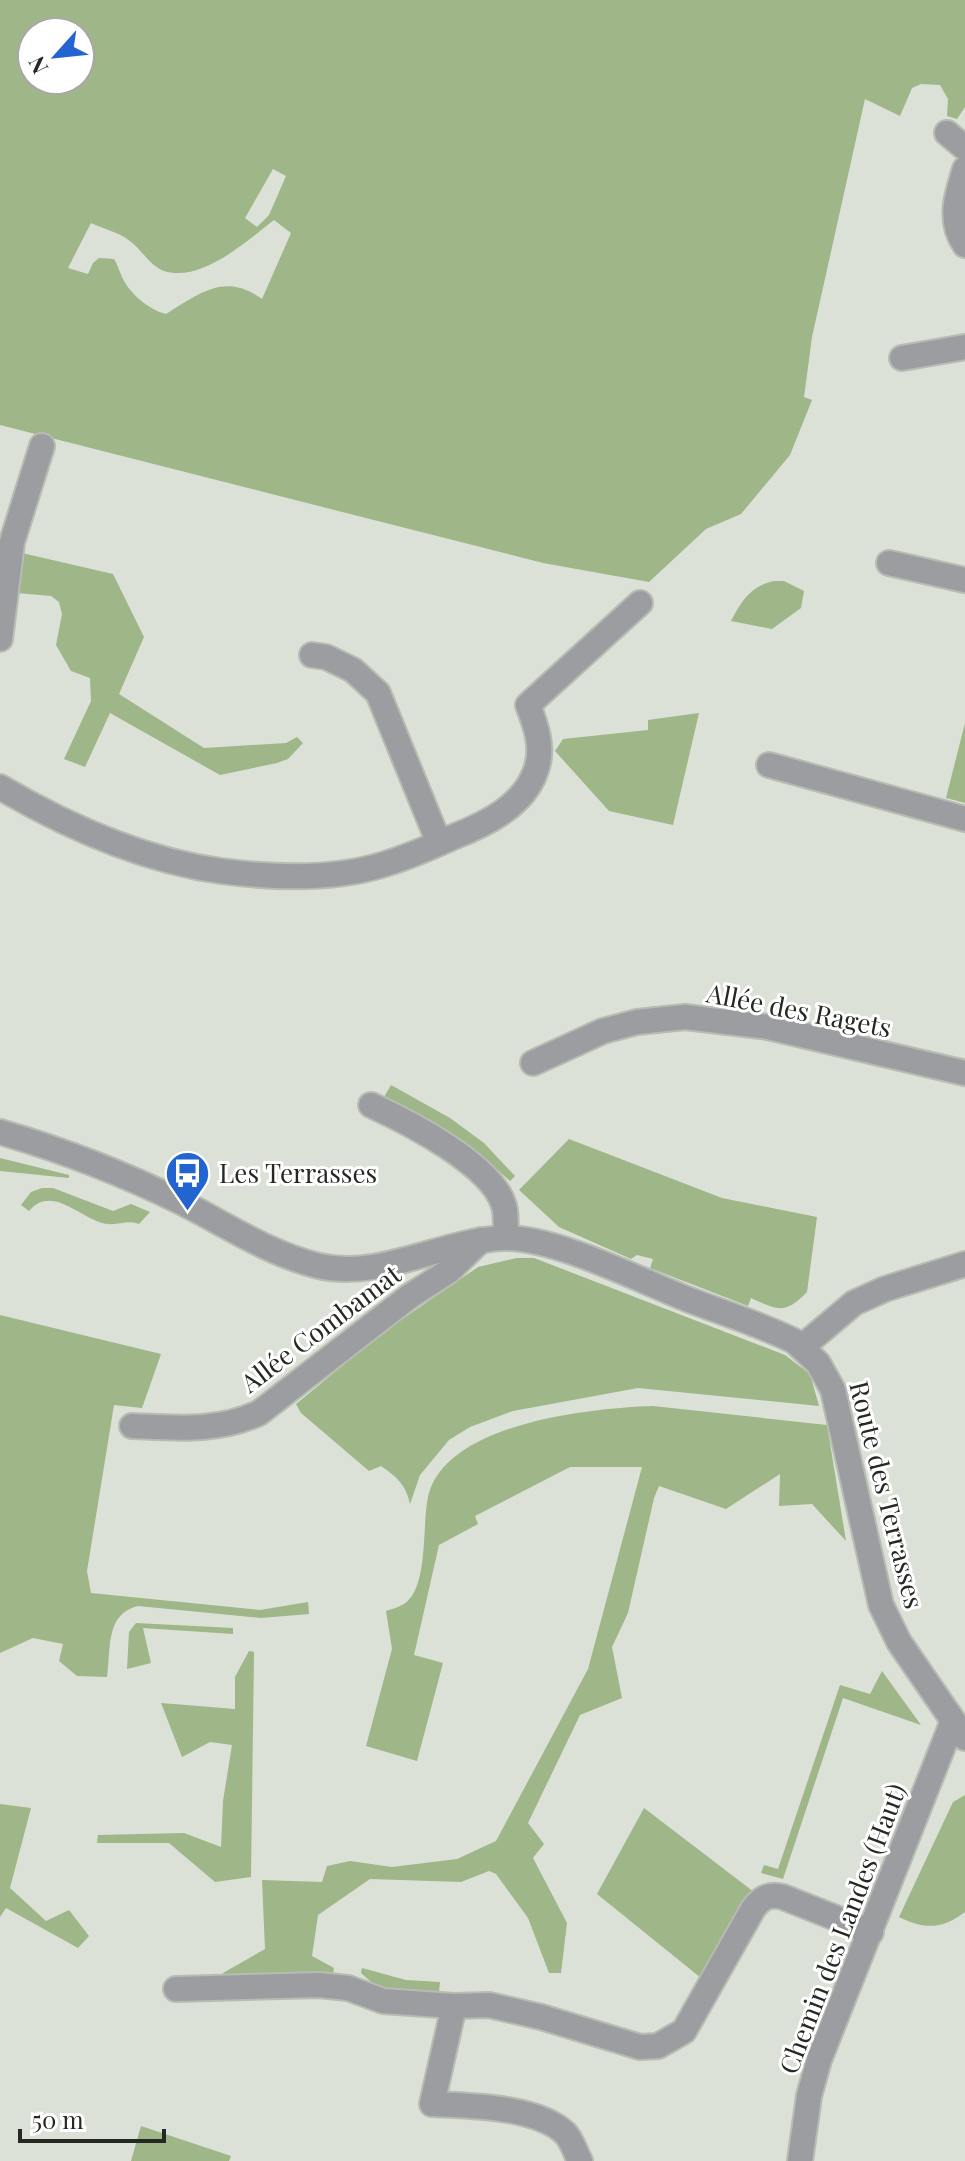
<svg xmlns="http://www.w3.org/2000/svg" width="965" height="2161" font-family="'Playfair Display',serif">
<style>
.green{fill:#9eb688;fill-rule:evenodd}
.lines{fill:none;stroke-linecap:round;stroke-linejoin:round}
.minor-casing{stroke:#b7bcb3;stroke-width:28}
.minor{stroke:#9b9da1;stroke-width:24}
.labels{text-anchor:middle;stroke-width:6;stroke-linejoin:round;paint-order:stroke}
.street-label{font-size:26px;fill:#262824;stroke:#fff}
.poi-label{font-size:26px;fill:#262824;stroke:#fff;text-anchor:start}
</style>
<rect width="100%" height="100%" fill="#dbe1d7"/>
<!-- green -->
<g class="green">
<path d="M 0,0 L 965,0 L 965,107 L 957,119 L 947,116 L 948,99 L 940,85 L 921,84 L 912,88 L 900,116 L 865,99 L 812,337 L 804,397 L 812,400 L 790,455 L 741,514 L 706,529 L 649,582 L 543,563 L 0,425 ZM 32,32 L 80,32 L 80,80 L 32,80 ZM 273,169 L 286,176 L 269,215 L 257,227 L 245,218 ZM 274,220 L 291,233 L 262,299 C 225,272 200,293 166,314 C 149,310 129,293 122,277 C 119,271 118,265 114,259 L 99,258 L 93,263 L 88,274 L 68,268 L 91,223 C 104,229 121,233 131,242 C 142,250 150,266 164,271 C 201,283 247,241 274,220 Z"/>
<polygon points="22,553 113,574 144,637 119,694 204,748 286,743 297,737 303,743 288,759 277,763 220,775 110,713 85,767 64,759 91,701 90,678 71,671 56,645 62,614 59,602 51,596 17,593"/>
<path d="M 774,581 L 784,581 L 804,591 L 801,608 L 772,629 L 731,621 C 742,600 751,586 774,581 Z"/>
<polygon points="699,713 673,825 609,811 555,751 563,739 648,730 648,720"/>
<polygon points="965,723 965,803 946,798"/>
<path d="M 391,1085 L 450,1118 L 484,1143 L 515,1176 L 510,1181 C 471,1146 430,1122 384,1097 Z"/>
<path d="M 569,1139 L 722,1198 L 817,1217 L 807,1292 C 785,1315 777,1310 751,1298 L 748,1306 L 650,1268 L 653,1259 L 637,1255 L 631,1259 L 559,1227 L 519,1190 Z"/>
<polygon points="0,1158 69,1175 69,1178 0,1171"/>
<path d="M 42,1188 L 53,1188 L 113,1211 L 131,1204 L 150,1212 L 139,1224 C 127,1219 116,1227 102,1223 C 78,1216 51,1185 29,1211 L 21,1205 L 31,1192 Z"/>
<path d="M 517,1258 L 534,1258 L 785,1355 L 810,1374 L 819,1406 L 638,1388 L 513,1411 L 470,1427 L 449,1440 L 420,1475 L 410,1504 C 406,1485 397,1477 381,1466 L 369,1471 L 301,1413 L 296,1404 L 382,1333 L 478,1267 Z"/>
<path d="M 0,1315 L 161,1354 L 142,1408 L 114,1405 L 87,1571 L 91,1593 L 260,1610 L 308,1602 L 309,1614 L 261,1618 L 138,1606 C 105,1614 111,1649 107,1677 L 77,1676 L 59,1661 L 63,1644 L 33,1638 L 0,1653 Z"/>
<path d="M 653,1406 L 827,1425 L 846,1541 L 812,1504 L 779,1506 L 780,1474 L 726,1509 L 659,1486 L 654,1498 L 628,1613 L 612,1647 L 622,1698 L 580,1715 L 528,1823 L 544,1844 L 533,1858 L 567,1923 L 561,1973 L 549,1973 L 528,1918 L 496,1874 L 489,1871 L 461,1882 L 370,1879 L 318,1915 L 312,1956 L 334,1968 L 333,1974 L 224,1978 L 223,1973 L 265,1949 L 262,1880 L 322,1882 L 327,1866 L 350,1861 L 392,1867 L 457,1859 L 496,1841 L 588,1669 L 642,1467 L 570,1467 L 475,1516 L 478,1524 L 439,1545 L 414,1655 L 443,1663 L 417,1761 L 366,1746 L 392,1649 L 386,1611 C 392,1609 399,1607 404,1604 C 430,1587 421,1521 429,1493 C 450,1422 593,1408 653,1406 Z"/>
<polygon points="136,1623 233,1628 233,1634 143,1628 151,1663 127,1669 129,1632"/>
<polygon points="249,1651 254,1652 251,1877 215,1882 169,1843 97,1843 98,1835 184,1833 221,1847 223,1801 232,1745 210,1742 182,1757 161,1703 235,1709 235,1677"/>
<polygon points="882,1671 921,1725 843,1698 783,1879 761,1873 764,1865 778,1869 840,1685 870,1694"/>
<path d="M 965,1795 L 965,1912 C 943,1929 924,1930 899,1917 L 953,1802 Z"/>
<polygon points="0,1804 31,1808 10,1888 46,1921 69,1910 89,1936 78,1948 6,1908 0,1917"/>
<polygon points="644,1808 754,1892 701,1978 597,1894"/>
<polygon points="362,1968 406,1980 440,1982 439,1993 393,1993 380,1990 361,1973"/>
<polygon points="141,2126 231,2156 229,2161 131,2161"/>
</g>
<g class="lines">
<defs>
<g id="minor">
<polyline points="947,133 965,148"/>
<path d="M 965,169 C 957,195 948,220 965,245"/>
<polyline points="902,358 965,347"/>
<polyline points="889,563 965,580"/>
<polyline points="0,639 12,542 42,446"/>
<polyline points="312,655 326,657 353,670 378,693 439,843"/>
<polyline points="769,765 965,819"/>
<path d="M 0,787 C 68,827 142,860 221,871 C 273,878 335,880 385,864 C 408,857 431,847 453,837 C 486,824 524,806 536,770 C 544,748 536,726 528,705 L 640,603"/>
<polyline points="533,1063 603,1031 637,1022 685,1017 768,1027 965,1073"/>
<path d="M 371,1105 C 408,1122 493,1165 504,1206 C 507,1216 505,1228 506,1238"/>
<path d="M 0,1132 C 62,1150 124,1174 181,1202 C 225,1224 271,1255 319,1266 C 381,1280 441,1241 503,1238 C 553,1236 639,1280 687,1299 C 723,1313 760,1324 794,1341 L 818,1363 L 833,1390 L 881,1605 L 899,1642 L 965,1738"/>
<polyline points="802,1347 854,1303 885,1289 965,1264"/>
<path d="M 132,1426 C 177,1428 218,1432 259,1413 L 410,1296 L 449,1271 L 481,1240"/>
<path d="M 176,1989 L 319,1985 L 348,1988 L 383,2001 L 454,2006 L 489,2005 L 541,2017 L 640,2047 L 658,2046 L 684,2031 L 753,1909 C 761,1898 769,1893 783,1897 L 871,1932"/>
<path d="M 454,2006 L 432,2104 C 470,2106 536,2106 565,2133 C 572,2140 575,2152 580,2161"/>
<polyline points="800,2161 809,2096 819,2060 953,1721"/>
</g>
</defs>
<!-- minor casing -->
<use href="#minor" class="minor-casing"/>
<!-- minor -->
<use href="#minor" class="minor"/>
</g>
<!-- icons -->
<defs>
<symbol id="bus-pin" viewBox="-11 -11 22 30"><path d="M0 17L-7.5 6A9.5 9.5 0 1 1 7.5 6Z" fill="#2264d0" stroke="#fff"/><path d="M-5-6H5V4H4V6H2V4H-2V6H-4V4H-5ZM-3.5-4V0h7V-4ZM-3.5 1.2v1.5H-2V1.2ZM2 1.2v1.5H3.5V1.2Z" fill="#fff"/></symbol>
</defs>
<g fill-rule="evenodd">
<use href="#bus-pin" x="162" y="1148" width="51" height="69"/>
</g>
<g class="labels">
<!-- street labels -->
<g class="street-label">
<text transform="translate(799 1011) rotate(11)" y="9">Allée des Ragets</text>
<text transform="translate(321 1329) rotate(-37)" y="9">Allée Combamat</text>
<text transform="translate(886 1495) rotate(76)" y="9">Route des Terrasses</text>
<text transform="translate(843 1929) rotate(-69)" y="9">Chemin des Landes (Haut)</text>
</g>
<!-- poi labels -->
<g class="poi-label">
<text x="219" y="1183">Les Terrasses</text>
</g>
</g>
<!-- north arrow -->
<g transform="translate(56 56) rotate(243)"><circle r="38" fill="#ffffff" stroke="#a8a9a7" stroke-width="2"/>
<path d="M0-6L14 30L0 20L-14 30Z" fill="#2264d0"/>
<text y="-12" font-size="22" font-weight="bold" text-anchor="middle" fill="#262824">N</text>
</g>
<!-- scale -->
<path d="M20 2129v12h144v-12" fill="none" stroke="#262824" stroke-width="4"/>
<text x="32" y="2129" font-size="24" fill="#262824" stroke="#ffffff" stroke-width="6" paint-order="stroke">50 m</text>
</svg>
